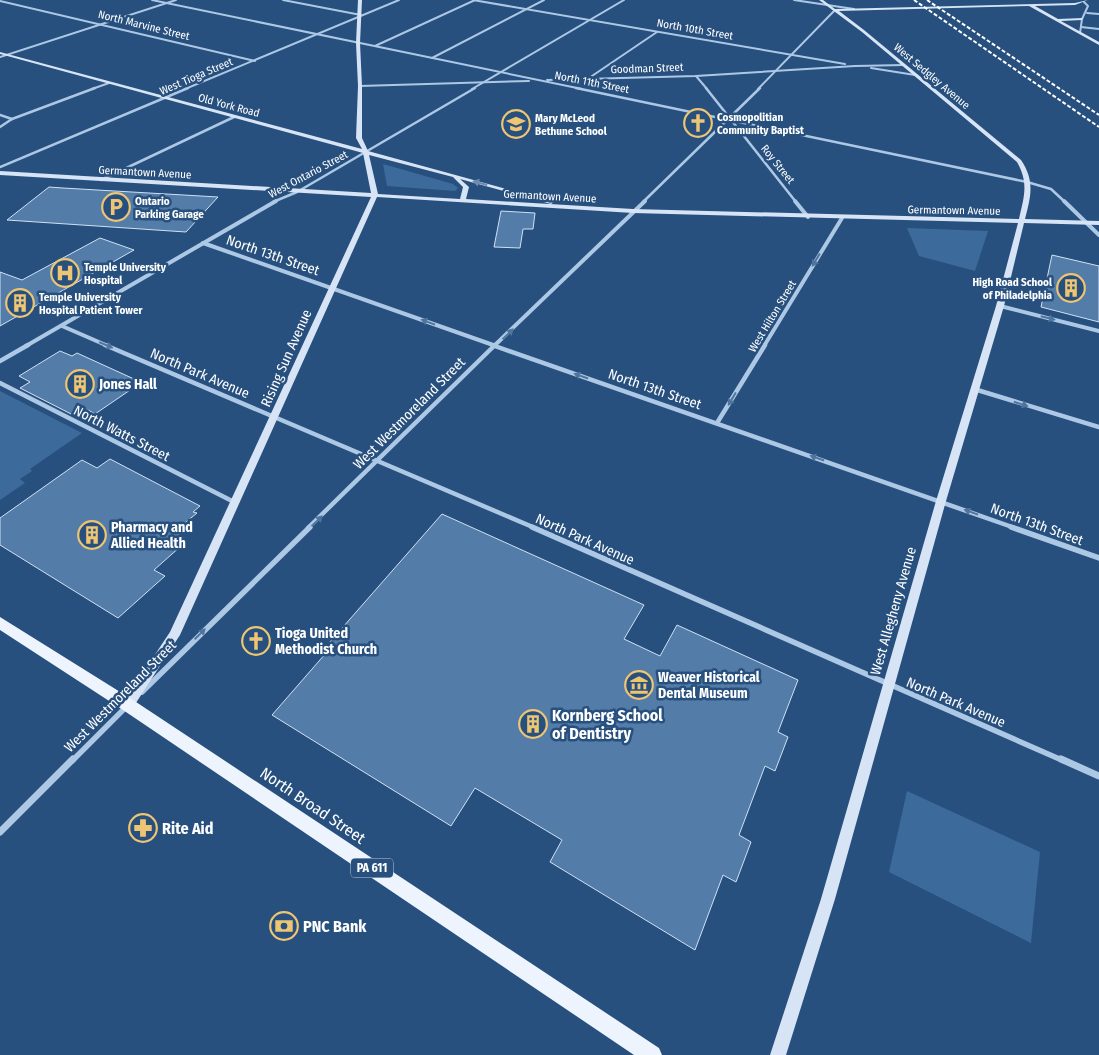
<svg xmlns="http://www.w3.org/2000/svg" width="1099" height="1055" font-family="'Fira Sans Condensed',sans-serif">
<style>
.green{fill:#3b6a9b}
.building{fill:#547ca8;stroke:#d0e1f4}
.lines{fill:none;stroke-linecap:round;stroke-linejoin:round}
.street-far5{stroke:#adc8e5;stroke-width:2}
.street-far4{stroke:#adc8e5;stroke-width:2.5}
.street-far3{stroke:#adc8e5;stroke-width:4}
.street-far2{stroke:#adc8e5;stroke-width:4.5}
.street-far1{stroke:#adc8e5;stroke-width:5.5}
.street{stroke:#adc8e5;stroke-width:7}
.secondary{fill:#d6e4f5;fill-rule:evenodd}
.primary{fill:#edf4fd;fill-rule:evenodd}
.rail{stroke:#fff;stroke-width:2;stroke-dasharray:4 2;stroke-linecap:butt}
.oneway{fill:#6d8bae}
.oneway2{fill:#4f749d}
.labels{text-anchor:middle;stroke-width:5;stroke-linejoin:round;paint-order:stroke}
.far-street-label{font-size:11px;fill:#fff;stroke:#27507e}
.far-poi-label{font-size:11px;font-weight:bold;fill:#fff;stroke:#27507e;text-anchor:start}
.shield{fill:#27507e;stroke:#becad8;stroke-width:1}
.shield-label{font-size:12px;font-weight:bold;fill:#fff}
.street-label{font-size:14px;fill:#fff;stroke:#27507e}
.poi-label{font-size:14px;font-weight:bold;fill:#fff;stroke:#27507e;text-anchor:start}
.near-poi-label{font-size:16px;font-weight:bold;fill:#fff;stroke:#27507e;text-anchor:start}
.near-street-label{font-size:16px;fill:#fff;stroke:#27507e}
</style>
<rect width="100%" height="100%" fill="#27507e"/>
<!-- green -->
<g class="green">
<polygon points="383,164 453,184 458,188 455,191 387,186"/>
<polygon points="907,228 988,231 975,271 919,256"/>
<polygon points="0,391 82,433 30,469 32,471 20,479 25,483 0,500"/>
<polygon points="907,791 1040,852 1031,943 889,872"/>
</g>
<!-- building -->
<g class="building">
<polygon points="49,187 63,188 218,197 186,232 7,220"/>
<polygon points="501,211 535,213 533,229 523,229 520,248 494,247"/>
<polygon points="100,238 134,250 0,326 0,272 22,280"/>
<polygon points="1052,255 1099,266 1099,322 1041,307"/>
<polygon points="60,351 72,356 77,353 134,379 129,382 136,386 95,414 88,410 77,417 20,388 30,382 19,376"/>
<polygon points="110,459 200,506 193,512 197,513 174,532 184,538 178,544 181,546 154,570 165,576 118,618 0,545 0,518 82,460 97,468"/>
<polygon points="442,514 644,605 624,639 660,656 677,625 798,680 778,732 788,737 775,771 765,766 739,835 751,842 736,882 723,875 695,950 550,862 562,840 475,788 451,826 272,715 326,653 322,651"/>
</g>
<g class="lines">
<!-- street-far5 -->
<g class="street-far5">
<polyline points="152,0 582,89"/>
<polyline points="283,0 361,15"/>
<polyline points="473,0 845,64"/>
<polyline points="794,0 854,9"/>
<polyline points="0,1 255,61"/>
<polyline points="1087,13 1099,14"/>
<polyline points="1081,27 1099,29"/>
<polyline points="1080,33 1082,19 1088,6 1084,2"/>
<polyline points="375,46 475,0"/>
<polyline points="0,57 176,0"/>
<polyline points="432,58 544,0"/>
<polyline points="871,68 915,75"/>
<polyline points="696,76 707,89"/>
<polyline points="589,78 657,32"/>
<polyline points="547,80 696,76 855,66 904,65"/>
<polyline points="360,86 529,81"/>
<polyline points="92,89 109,83"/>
<polyline points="185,89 399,0"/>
<polyline points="472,89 624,0"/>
<polyline points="758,89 835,10"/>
</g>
<!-- street-far4 -->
<g class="street-far4">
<polyline points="576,88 1027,182 1051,189 1065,202"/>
<polyline points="706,88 796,202"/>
<polyline points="0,115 12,119"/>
<polyline points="0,127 12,119 95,88"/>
<polyline points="0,167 188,88"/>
<polyline points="101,180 234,117"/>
<polyline points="273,202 297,192 475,88"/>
<polyline points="643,202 760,88"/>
</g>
<!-- street-far3 -->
<g class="street-far3">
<polyline points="795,201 808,217"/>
<polyline points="1064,201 1099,235"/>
<polyline points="203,243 496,346"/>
<polyline points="1000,306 1099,331"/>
<polyline points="62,326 108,346"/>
<polyline points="26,346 276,201"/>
<polyline points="494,346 645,201"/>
<polyline points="764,346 842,218"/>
</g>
<!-- street-far2 -->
<g class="street-far2">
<path d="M 105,345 C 248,407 392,466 535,528"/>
<polyline points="492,345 1015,528"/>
<polyline points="0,361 28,345"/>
<polyline points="0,383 234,502"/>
<polyline points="974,389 1099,427"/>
<polyline points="717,423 765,345"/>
<polyline points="308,528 495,345"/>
</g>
<!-- street-far1 -->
<g class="street-far1">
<polyline points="532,527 1064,761"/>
<polyline points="1011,527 1099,558"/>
<polyline points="142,692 310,527"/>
<polyline points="72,761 127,706"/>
</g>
<!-- street -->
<g class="street">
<polyline points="1061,759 1099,776"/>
<polyline points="0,832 73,759"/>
</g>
<!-- secondary -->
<path class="secondary" d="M 358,0 L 362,0 L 360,43 L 362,86 L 362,138 L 368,151 L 554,202 L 551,204 L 460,179 L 469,187 L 466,199 L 633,209 L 1019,219 C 1024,197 1029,183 1017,162 L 862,32 L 819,0 L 823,0 L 835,9 L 1075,3 L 1088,0 L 1075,5 L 1035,6 L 1058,19 L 1083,18 L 1082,20 L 1061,21 L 1099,42 L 1099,45 L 1029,6 L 839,11 L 864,30 L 1021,160 C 1035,181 1031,196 1025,219 L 1099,221 L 1099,225 L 1024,223 L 1004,306 L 946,501 L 835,899 L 786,1055 L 770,1055 L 821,899 L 936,501 L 996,306 L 1018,223 L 633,213 L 377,197 L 180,635 L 132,709 L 128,711 L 124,709 L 122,705 L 124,701 L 170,632 L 371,197 L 0,175 L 0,171 L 371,193 L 363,153 L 0,54 L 0,52 L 362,149 L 356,138 L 358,86 L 356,43 ZM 369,155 L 453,177 L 463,187 L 460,199 L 378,194 Z"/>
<!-- primary -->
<polygon class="primary" points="0,617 133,700 659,1048 662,1055 634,1055 123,710 0,630"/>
<!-- rail -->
<g class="rail">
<polyline points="914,0 1099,127"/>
<polyline points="927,0 1099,115"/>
</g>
</g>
<!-- one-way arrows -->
<defs><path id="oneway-solid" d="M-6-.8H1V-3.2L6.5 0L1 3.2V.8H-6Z" transform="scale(1.25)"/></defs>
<use class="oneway" href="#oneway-solid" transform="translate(480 183) rotate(-165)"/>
<g class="oneway2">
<use href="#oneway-solid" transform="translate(816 260) rotate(121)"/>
<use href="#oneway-solid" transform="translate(1048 318) rotate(14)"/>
<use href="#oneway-solid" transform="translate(428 322) rotate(-160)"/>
<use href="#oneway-solid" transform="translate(508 334) rotate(-44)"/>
<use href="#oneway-solid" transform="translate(106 345) rotate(23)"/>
<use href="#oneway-solid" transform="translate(581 376) rotate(-161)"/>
<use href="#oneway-solid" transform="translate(732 399) rotate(121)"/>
<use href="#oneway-solid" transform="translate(1021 404) rotate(17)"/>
<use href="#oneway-solid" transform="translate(817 458) rotate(-161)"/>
<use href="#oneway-solid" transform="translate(971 512) rotate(-160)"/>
<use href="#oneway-solid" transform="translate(317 521) rotate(-44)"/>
<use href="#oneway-solid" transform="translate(200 634) rotate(-44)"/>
</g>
<!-- icons -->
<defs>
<symbol id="church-ring" viewBox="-11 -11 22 22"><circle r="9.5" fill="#27507e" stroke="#edc573" stroke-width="1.5"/><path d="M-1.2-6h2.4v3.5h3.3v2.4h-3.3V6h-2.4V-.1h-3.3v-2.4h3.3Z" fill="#edc573"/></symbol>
<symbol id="school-ring" viewBox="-11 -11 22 22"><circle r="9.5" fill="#27507e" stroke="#edc573" stroke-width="1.5"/><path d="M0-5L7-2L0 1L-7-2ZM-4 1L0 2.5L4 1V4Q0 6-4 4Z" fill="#edc573"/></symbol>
<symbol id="parking-ring" viewBox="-11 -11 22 22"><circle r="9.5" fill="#27507e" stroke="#edc573" stroke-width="1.5"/><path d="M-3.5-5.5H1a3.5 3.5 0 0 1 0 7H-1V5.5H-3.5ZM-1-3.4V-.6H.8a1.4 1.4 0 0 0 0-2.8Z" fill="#edc573"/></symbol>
<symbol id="hospital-ring" viewBox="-11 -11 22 22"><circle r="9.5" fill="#27507e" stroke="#edc573" stroke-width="1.5"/><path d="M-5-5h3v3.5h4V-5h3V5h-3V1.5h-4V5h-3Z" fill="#edc573"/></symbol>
<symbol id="building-ring" viewBox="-11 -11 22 22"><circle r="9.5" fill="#27507e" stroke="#edc573" stroke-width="1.5"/><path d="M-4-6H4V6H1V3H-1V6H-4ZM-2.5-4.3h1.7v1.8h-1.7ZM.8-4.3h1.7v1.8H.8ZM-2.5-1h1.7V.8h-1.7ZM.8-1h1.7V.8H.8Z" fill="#edc573"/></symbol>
<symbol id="museum-ring" viewBox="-11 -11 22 22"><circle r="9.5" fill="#27507e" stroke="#edc573" stroke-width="1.5"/><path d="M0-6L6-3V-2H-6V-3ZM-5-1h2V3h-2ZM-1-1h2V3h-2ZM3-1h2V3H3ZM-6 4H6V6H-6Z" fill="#edc573"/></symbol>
<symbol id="pharmacy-ring" viewBox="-11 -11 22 22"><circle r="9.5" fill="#27507e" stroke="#edc573" stroke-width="1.5"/><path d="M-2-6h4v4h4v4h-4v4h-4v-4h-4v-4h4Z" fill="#edc573"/></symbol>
<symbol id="bank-ring" viewBox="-11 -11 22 22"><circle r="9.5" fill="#27507e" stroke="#edc573" stroke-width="1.5"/><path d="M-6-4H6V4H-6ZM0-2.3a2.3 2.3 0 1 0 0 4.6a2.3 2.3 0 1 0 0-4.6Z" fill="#edc573"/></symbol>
</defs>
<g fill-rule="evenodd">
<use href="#church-ring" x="682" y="107" width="32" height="32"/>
<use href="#school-ring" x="500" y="108" width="32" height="32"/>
<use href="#parking-ring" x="100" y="191" width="32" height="32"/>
<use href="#hospital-ring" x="49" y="257" width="32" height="32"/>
<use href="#building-ring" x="1055" y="272" width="32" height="32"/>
<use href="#building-ring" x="4" y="287" width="32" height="32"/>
<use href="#building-ring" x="64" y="368" width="32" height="32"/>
<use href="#building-ring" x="76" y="519" width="32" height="32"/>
<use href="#church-ring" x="240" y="625" width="32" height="32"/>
<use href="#museum-ring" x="623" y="669" width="32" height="32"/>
<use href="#building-ring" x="517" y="708" width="32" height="32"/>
<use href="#pharmacy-ring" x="127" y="812" width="32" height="32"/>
<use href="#bank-ring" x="268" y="910" width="32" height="32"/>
</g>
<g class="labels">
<!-- far-street labels -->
<g class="far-street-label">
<text transform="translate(144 25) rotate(14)" y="4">North Marvine Street</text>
<text transform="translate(695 29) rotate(10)" y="4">North 10th Street</text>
<text transform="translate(647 68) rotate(-2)" y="4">Goodman Street</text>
<text transform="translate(196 76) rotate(-23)" y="4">West Tioga Street</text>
<text transform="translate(932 76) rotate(40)" y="4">West Sedgley Avenue</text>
<text transform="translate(592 82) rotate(11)" y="4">North 11th Street</text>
<text transform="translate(229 105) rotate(15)" y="4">Old York Road</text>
<text transform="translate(778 164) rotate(51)" y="4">Roy Street</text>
<text transform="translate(145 172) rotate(3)" y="4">Germantown Avenue</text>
<text transform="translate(308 174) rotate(-28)" y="4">West Ontario Street</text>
<text transform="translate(550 196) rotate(3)" y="4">Germantown Avenue</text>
<text transform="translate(954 210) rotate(1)" y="4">Germantown Avenue</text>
<text transform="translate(772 316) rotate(-59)" y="4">West Hilton Street</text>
</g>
<!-- far-poi labels -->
<g class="far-poi-label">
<text x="717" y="121">Cosmopolitian<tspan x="717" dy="13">Community Baptist</tspan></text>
<text x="535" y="122">Mary McLeod<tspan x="535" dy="13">Bethune School</tspan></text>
<text x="135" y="205">Ontario<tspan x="135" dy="13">Parking Garage</tspan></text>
<text x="84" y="271">Temple University<tspan x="84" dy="13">Hospital</tspan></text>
<text x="1052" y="286" text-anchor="end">High Road School<tspan x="1052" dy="13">of Philadelphia</tspan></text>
<text x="39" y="301">Temple University<tspan x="39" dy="13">Hospital Patient Tower</tspan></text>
</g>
<!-- shield labels -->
<rect class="shield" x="351" y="858.5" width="42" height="19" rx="4"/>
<g class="shield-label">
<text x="372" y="872">PA 611</text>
</g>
<!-- street labels -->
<g class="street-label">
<text transform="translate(273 255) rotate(19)" y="5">North 13th Street</text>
<text transform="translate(286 358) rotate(-66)" y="5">Rising Sun Avenue</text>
<text transform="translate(200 373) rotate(23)" y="5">North Park Avenue</text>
<text transform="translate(655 389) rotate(19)" y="5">North 13th Street</text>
<text transform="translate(409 413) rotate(-45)" y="5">West Westmoreland Street</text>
<text transform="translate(122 433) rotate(27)" y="5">North Watts Street</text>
<text transform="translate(1037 524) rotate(20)" y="5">North 13th Street</text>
<text transform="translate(585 539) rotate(24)" y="5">North Park Avenue</text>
<text transform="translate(893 611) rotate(-74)" y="5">West Allegheny Avenue</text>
<text transform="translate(120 696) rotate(-45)" y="5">West Westmoreland Street</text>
<text transform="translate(956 702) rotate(23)" y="5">North Park Avenue</text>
</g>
<!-- poi labels -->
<g class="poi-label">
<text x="99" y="389">Jones Hall</text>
<text x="111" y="532">Pharmacy and<tspan x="111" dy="16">Allied Health</tspan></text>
<text x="275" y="638">Tioga United<tspan x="275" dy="16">Methodist Church</tspan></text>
<text x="658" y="682">Weaver Historical<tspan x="658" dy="16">Dental Museum</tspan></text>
</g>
<!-- near-poi labels -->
<g class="near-poi-label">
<text x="552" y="721">Kornberg School<tspan x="552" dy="18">of Dentistry</tspan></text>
<text x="162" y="834">Rite Aid</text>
<text x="303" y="932">PNC Bank</text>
</g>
<!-- near-street labels -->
<g class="near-street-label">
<text transform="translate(313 805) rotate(34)" y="6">North Broad Street</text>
</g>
</g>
</svg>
